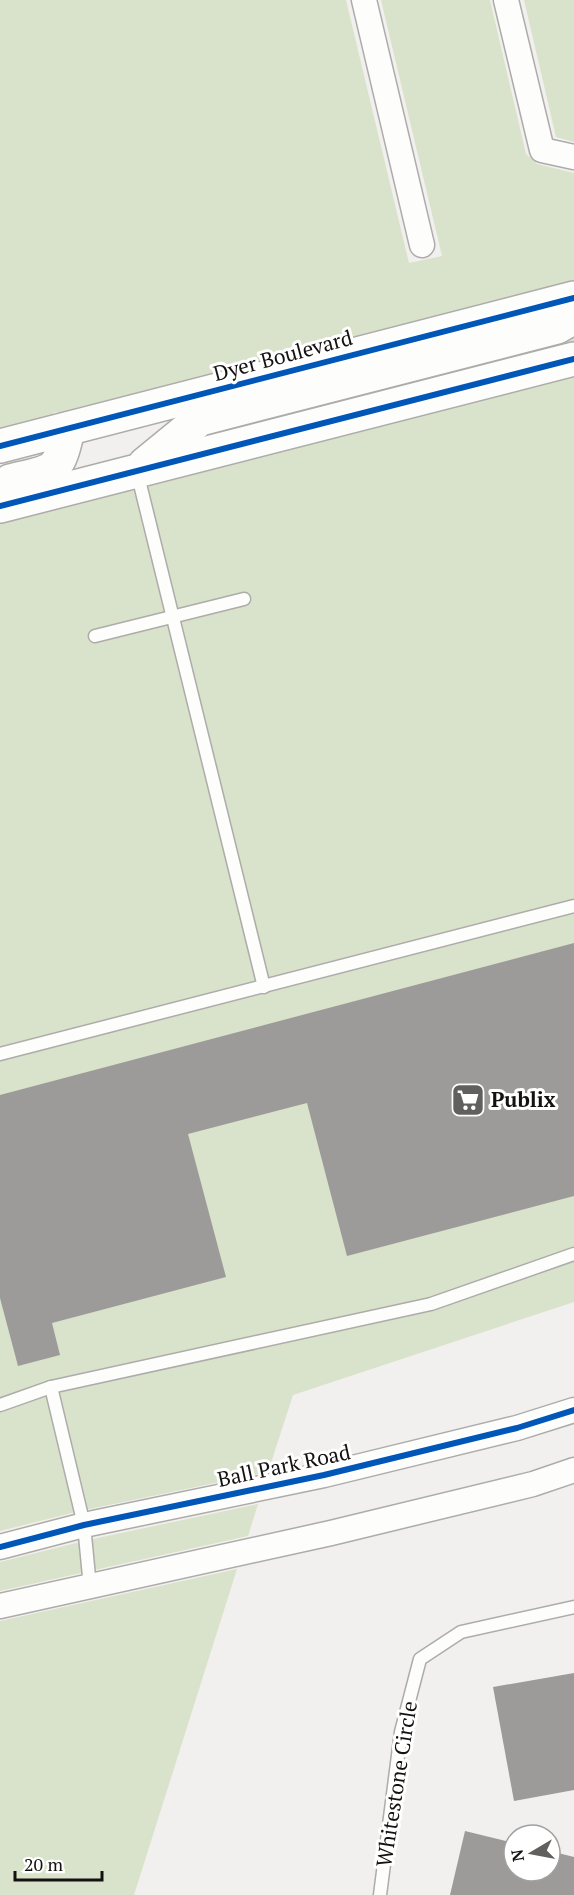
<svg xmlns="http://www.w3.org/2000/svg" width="574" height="1895" font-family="'PT Serif',serif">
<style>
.green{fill:#d9e2ca}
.building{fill:#9c9b99}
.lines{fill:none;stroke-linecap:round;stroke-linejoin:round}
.service-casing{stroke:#adacaa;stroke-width:15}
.minor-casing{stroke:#adacaa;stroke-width:27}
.secondary-casing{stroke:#adacaa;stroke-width:36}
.service{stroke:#fdfdfc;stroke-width:12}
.minor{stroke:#fdfdfc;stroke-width:24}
.secondary{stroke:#fdfdfc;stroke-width:33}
.cycleway-casing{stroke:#fff;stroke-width:10}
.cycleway{stroke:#0057b8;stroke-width:6}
.labels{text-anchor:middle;stroke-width:6;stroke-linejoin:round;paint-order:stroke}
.street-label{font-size:21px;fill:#141211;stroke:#fff}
.poi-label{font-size:21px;font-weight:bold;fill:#141211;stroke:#fff;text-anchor:start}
</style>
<rect width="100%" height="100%" fill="#f2f0ee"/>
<!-- green -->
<g class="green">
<polygon points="0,0 346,0 409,263 442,256 381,0 490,0 526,154 537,164 574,173 574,283 67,414 54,412 53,417 0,431"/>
<polygon points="524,0 574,0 574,142 556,137"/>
<polygon points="574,334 574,344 199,439 208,432"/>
<polygon points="574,375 574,1302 293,1395 268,1472 80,1511 0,1531 0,521 131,488 136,492 145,484"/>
<polygon points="258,1504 248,1536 0,1591 0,1562 88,1540"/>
<polygon points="237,1569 134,1895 0,1895 0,1621"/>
</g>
<!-- building -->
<g class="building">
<polygon points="574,943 574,1196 347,1256 307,1103 188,1134 226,1277 52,1323 60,1355 18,1366 0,1298 0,1095"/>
<polygon points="574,1673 574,1790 514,1801 493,1687"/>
<polygon points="465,1831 514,1843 514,1871 550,1871 550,1851 574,1857 574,1895 450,1895"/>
</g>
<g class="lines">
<defs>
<g id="service">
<polyline points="137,472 264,987"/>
<polyline points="95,636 244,599"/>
<polyline points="0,1054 574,906"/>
<polyline points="0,1405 51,1387"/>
<polyline points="90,1587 84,1525 51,1387 431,1304 574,1254"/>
<polyline points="380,1895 401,1732 420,1659 461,1632 574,1607"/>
</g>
<g id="minor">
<polyline points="364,0 422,245"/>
<polyline points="506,0 542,150 574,157"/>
<polyline points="0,1547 84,1525 324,1475 517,1428 574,1410"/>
<polyline points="0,1606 331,1533 533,1484 574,1470"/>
</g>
<g id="secondary">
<polyline points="0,446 574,298"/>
<polyline points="145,464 200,419 557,327 574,317"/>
<path d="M 10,481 C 54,470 58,476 68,429"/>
<polyline points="0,506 574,359"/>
</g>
</defs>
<!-- service casing -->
<use href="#service" class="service-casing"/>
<!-- minor casing -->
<use href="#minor" class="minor-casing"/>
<!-- secondary casing -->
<use href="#secondary" class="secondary-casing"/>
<!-- service -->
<use href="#service" class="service"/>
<!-- minor -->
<use href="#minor" class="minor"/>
<!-- secondary -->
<use href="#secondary" class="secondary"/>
<defs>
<g id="cycleway">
<polyline points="0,446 574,298"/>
<polyline points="0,506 574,359"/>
<polyline points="0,1547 84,1525 324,1475 517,1428 574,1410"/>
</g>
</defs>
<!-- cycleway casing -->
<use href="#cycleway" class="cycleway-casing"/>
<!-- cycleway -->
<use href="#cycleway" class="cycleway"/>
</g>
<!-- icons -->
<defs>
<symbol id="supermarket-square" viewBox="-11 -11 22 22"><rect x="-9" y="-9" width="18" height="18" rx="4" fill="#62605e" stroke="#fff"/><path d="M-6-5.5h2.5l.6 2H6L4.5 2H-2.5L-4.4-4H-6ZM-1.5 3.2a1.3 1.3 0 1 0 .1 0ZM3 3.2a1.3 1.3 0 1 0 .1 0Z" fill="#fff"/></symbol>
</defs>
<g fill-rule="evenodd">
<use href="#supermarket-square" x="449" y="1081" width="38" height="38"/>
</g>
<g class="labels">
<!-- street labels -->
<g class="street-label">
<text transform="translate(283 356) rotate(-15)" y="7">Dyer Boulevard</text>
<text transform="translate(284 1466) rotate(-12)" y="7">Ball Park Road</text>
<text transform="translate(397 1784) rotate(-81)" y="7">Whitestone Circle</text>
</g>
<!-- poi labels -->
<g class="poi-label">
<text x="491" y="1107">Publix</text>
</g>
</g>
<!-- north arrow -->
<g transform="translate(532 1853) rotate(260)"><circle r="28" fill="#ffffff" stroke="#a1a0a0" stroke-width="1.5"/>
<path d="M0-4.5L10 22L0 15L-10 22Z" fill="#62605e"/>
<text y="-9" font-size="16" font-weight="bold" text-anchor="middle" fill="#141211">N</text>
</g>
<!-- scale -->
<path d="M15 1871v9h87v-9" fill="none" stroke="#141211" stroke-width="3"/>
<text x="24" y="1871" font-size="18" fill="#141211" stroke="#ffffff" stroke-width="4.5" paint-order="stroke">20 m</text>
</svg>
